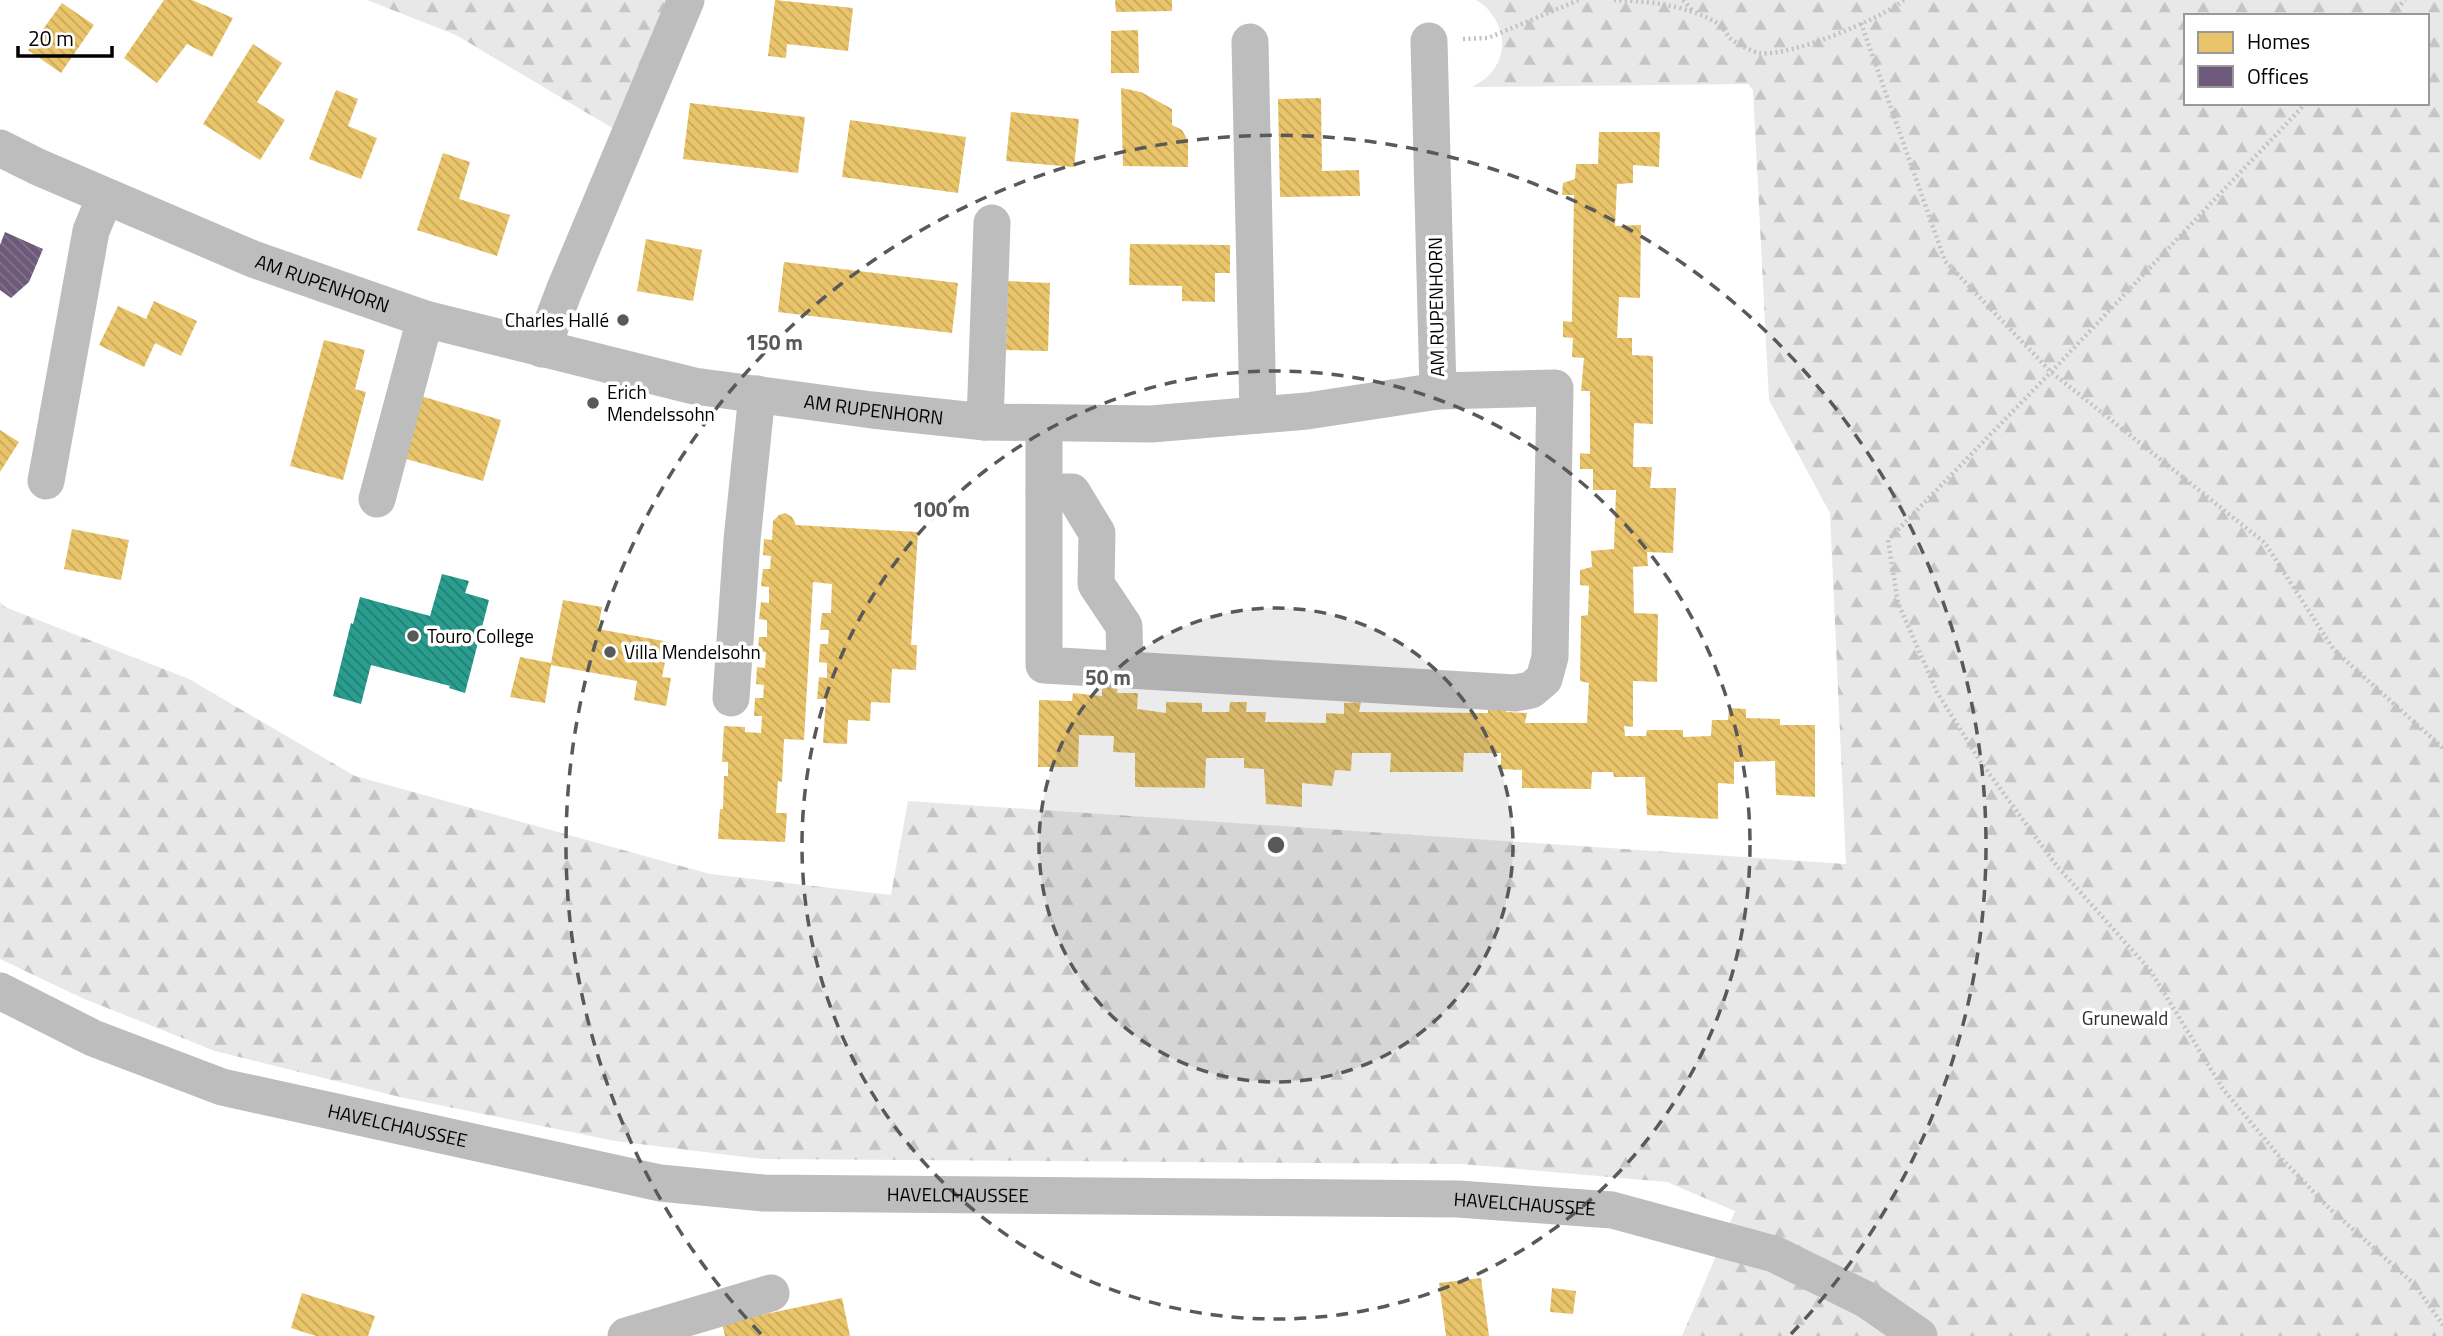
<svg xmlns="http://www.w3.org/2000/svg" width="2443" height="1336" font-family="'Titillium Web',sans-serif">
<style>
.forest{fill:url(#forest-firs);fill-rule:evenodd}
.homes{fill:url(#homes-back-hatch)}
.offices{fill:url(#offices-back-hatch)}
.schools{fill:url(#schools-back-hatch)}
.lines{fill:none;stroke-linecap:round;stroke-linejoin:round}
.path{stroke:#c2c2c2;stroke-width:4.5;stroke-dasharray:2 3.5;stroke-linecap:butt}
.minor{stroke:#bdbdbd;stroke-width:37}
.ring{fill:none;stroke:#595959;stroke-width:3.5;stroke-dasharray:12 9}
.poi-dot{fill:#595959;stroke:#fff;stroke-width:2.5}
.labels{text-anchor:middle;stroke-width:7;stroke-linejoin:round;paint-order:stroke}
.street-label{font-size:19px;fill:#000;stroke:#fff}
.poi-label{font-size:19px;fill:#000;stroke:#fff;text-anchor:start}
.park-label{font-size:19px;fill:#2c2c2c;stroke:#fff}
.centre{fill:#595959;stroke:#fff;stroke-width:3.5}
.ring-label{font-size:21px;text-anchor:middle;font-weight:bold;fill:#595959;stroke:#fff;stroke-width:7;stroke-linejoin:round;paint-order:stroke}
</style>
<defs>
<pattern id="forest-firs" width="22" height="20" patternUnits="userSpaceOnUse" patternTransform="scale(1.75)"><rect width="22" height="20" fill="#e8e8e8"/><path d="M5 1l3.5 6h-7zM16 11l3.5 6h-7z" fill="#c5c5c5"/></pattern>
<pattern id="homes-back-hatch" width="6" height="6" patternUnits="userSpaceOnUse" patternTransform="scale(1.75)"><rect width="6" height="6" fill="#e9c46a"/><path d="M-1 5l2 2M0 0l6 6M5-1l2 2" fill="none" stroke="#c6a75a"/></pattern>
<pattern id="offices-back-hatch" width="6" height="6" patternUnits="userSpaceOnUse" patternTransform="scale(1.75)"><rect width="6" height="6" fill="#6d597a"/><path d="M-1 5l2 2M0 0l6 6M5-1l2 2" fill="none" stroke="#82748b"/></pattern>
<pattern id="schools-back-hatch" width="6" height="6" patternUnits="userSpaceOnUse" patternTransform="scale(1.75)"><rect width="6" height="6" fill="#2a9d8f"/><path d="M-1 5l2 2M0 0l6 6M5-1l2 2" fill="none" stroke="#227e72"/></pattern>
</defs>
<rect width="100%" height="100%" fill="#fff"/>
<!-- forest -->
<g class="forest">
<polygon points="367,0 673,0 619,132 456,35"/>
<path d="M 1476,0 L 2443,0 L 2443,1336 L 1682,1336 L 1735,1211 L 1667,1182 L 1462,1164 L 762,1159 L 615,1141 L 400,1097 L 215,1051 L 82,998 L 0,959 L 0,602 L 5,607 L 189,679 L 355,776 L 710,874 L 891,895 L 908,801 L 1846,864 L 1830,513 L 1769,400 L 1753,90 L 1748,84 L 1472,87 C 1478,83 1486,79 1490,74 C 1512,51 1502,15 1476,0 ZM 2186,16 L 2427,16 L 2427,103 L 2186,103 Z"/>
</g>
<!-- homes -->
<g class="homes">
<polygon points="164,0 192,0 233,18 212,57 187,44 157,83 124,58"/>
<polygon points="775,0 853,8 848,51 787,44 786,58 768,56"/>
<polygon points="1115,0 1172,0 1172,11 1116,12"/>
<polygon points="62,3 94,25 61,73 28,50"/>
<polygon points="1138,30 1139,73 1111,73 1111,31"/>
<polygon points="253,44 282,63 257,102 285,120 260,160 203,124"/>
<polygon points="1121,88 1141,92 1172,109 1172,125 1182,130 1188,141 1188,167 1123,166"/>
<polygon points="336,90 358,99 348,126 377,138 361,179 309,159"/>
<polygon points="1321,98 1322,171 1359,170 1360,196 1280,197 1278,99"/>
<polygon points="690,103 805,117 798,173 683,159"/>
<polygon points="1011,112 1079,119 1074,167 1006,161"/>
<polygon points="850,120 966,137 958,193 842,177"/>
<polygon points="1599,132 1660,132 1659,167 1633,165 1633,183 1617,184 1615,226 1641,225 1640,298 1619,297 1617,338 1632,338 1632,355 1653,356 1653,424 1634,423 1633,467 1652,467 1650,488 1676,488 1673,553 1647,552 1648,566 1633,567 1634,613 1658,614 1657,682 1633,681 1633,727 1624,726 1625,736 1646,736 1647,730 1683,730 1683,737 1711,736 1712,720 1728,720 1729,708 1746,709 1746,718 1780,719 1780,725 1815,725 1815,797 1776,795 1775,761 1734,762 1734,784 1718,783 1718,819 1647,815 1645,777 1614,777 1613,772 1592,772 1591,789 1522,788 1522,770 1501,769 1501,753 1464,753 1463,772 1390,772 1391,753 1352,753 1351,771 1335,770 1332,786 1302,783 1302,807 1266,804 1264,769 1244,768 1244,758 1206,758 1205,788 1135,787 1135,753 1113,752 1114,736 1079,735 1078,767 1038,767 1039,700 1072,701 1073,693 1102,696 1102,684 1118,683 1117,693 1138,693 1137,709 1166,713 1166,702 1202,703 1202,712 1229,712 1230,702 1247,702 1246,712 1266,712 1265,722 1326,723 1326,713 1344,714 1344,703 1361,702 1359,712 1488,713 1488,704 1507,702 1506,712 1527,713 1525,723 1587,723 1589,683 1580,681 1581,616 1588,615 1589,586 1580,585 1580,570 1592,567 1591,551 1614,549 1616,490 1593,490 1593,469 1580,469 1580,453 1590,454 1590,391 1581,391 1584,358 1572,357 1573,338 1563,337 1563,321 1572,322 1574,195 1562,195 1563,183 1575,179 1576,164 1598,164"/>
<polygon points="443,153 470,162 459,199 510,215 497,256 417,230"/>
<polygon points="646,239 702,250 693,301 637,291"/>
<polygon points="1130,244 1230,245 1230,273 1215,273 1215,302 1182,301 1182,286 1129,285"/>
<polygon points="784,262 958,283 952,333 778,312"/>
<polygon points="1008,281 1050,283 1048,351 1006,350"/>
<polygon points="154,301 197,321 181,356 155,343 144,367 99,345 118,306 146,319"/>
<polygon points="324,340 365,350 355,389 366,392 343,480 290,466"/>
<polygon points="421,396 501,420 483,481 403,458"/>
<polygon points="0,430 19,442 0,472"/>
<polygon points="785,513 792,517 796,525 918,532 911,645 917,645 916,670 892,669 890,703 871,702 870,721 848,720 847,744 823,743 826,699 817,699 819,677 827,678 827,663 819,662 820,644 828,644 829,630 820,630 822,613 831,613 832,584 813,582 804,740 784,739 782,782 778,781 776,813 787,813 785,842 718,839 720,809 723,809 724,776 728,776 728,762 722,762 724,726 745,727 745,732 761,733 762,716 754,716 755,698 763,698 764,685 756,684 757,667 765,668 766,652 758,652 759,637 767,637 767,620 759,619 761,602 769,603 769,587 761,586 763,569 770,569 771,556 763,555 764,539 772,540 773,521 779,515"/>
<polygon points="72,529 129,540 121,580 64,569"/>
<polygon points="563,600 602,607 598,629 669,642 662,677 671,678 666,706 634,700 637,681 551,665 545,703 510,697 520,657 551,663"/>
<polygon points="1481,1278 1489,1336 1446,1336 1439,1283"/>
<polygon points="1552,1288 1576,1291 1573,1314 1550,1312"/>
<polygon points="302,1293 375,1316 368,1336 316,1336 291,1328"/>
<polygon points="842,1298 850,1336 725,1336 722,1323"/>
</g>
<!-- offices -->
<polygon class="offices" points="5,232 43,249 29,282 11,298 0,290 0,245"/>
<!-- schools -->
<polygon class="schools" points="442,574 469,581 465,593 489,600 465,693 449,688 450,686 371,665 361,704 333,696 351,623 353,624 360,597 430,616"/>
<g class="lines">
<!-- path -->
<g class="path">
<path d="M 1614,0 C 1648,1 1687,5 1717,23 C 1723,27 1726,34 1731,39 C 1737,44 1753,52 1760,53 C 1790,57 1881,19 1904,0"/>
<polyline points="1683,0 1693,11"/>
<polyline points="2389,16 2405,0"/>
<polyline points="1861,23 1945,261 2051,372 2265,543 2334,650 2443,748"/>
<polyline points="1463,39 1488,38 1579,0"/>
<polyline points="2306,103 2051,372 1888,540 1898,603 1937,692 1980,761 2056,865 2150,970 2223,1089 2279,1156 2328,1207 2414,1284 2443,1325"/>
</g>
<!-- minor -->
<g class="minor">
<polyline points="1250,42 1258,415"/>
<path id="s1" d="M 0,148 L 38,167 L 253,259 L 425,319 L 694,386 L 872,410 L 985,422 L 1151,424 L 1307,411 L 1438,391 L 1429,41"/>
<polyline points="542,349 564,291 686,0"/>
<polyline points="985,422 992,223"/>
<polyline points="1044,423 1044,665 1515,693 1531,690 1544,679 1550,657 1555,388 1438,391"/>
<polyline points="46,481 91,231 105,197"/>
<polyline points="1044,492 1072,492 1097,533 1096,584 1124,626 1125,668"/>
<polyline points="377,499 425,319"/>
<polyline points="731,698 742,540 757,394"/>
<path id="s2" d="M 0,991 L 93,1038 L 222,1087 L 660,1183 L 764,1193 L 1458,1199 L 1612,1210 L 1774,1254 L 1867,1300 L 1919,1336"/>
<polyline points="626,1336 771,1293"/>
</g>
</g>
<!-- distance rings -->
<circle cx="1276" cy="845" r="237" fill="#595959" fill-opacity=".12"/>
<g class="ring">
<circle cx="1276" cy="845" r="237"/>
<circle cx="1276" cy="845" r="474"/>
<path d="M761 1334A710 710 0 1 1 1791 1334"/>
</g>
<!-- markers -->
<g class="poi-dot">
<circle cx="623" cy="320" r="7"/>
<circle cx="593" cy="403" r="7"/>
<circle cx="413" cy="636" r="7"/>
<circle cx="610" cy="652" r="7"/>
</g>
<g class="labels">
<!-- street labels -->
<g class="street-label">
<text dy="7" stroke="none"><textPath href="#s1" startOffset="350">AM RUPENHORN</textPath></text>
<text transform="translate(1436 307) rotate(-91)" y="7">AM RUPENHORN</text>
<text dy="7" stroke="none"><textPath href="#s1" startOffset="917">AM RUPENHORN</textPath></text>
<text dy="7" stroke="none"><textPath href="#s2" startOffset="422">HAVELCHAUSSEE</textPath></text>
<text dy="7" stroke="none"><textPath href="#s2" startOffset="989">HAVELCHAUSSEE</textPath></text>
<text dy="7" stroke="none"><textPath href="#s2" startOffset="1556">HAVELCHAUSSEE</textPath></text>
</g>
<!-- poi labels -->
<g class="poi-label">
<text x="609" y="327" text-anchor="end">Charles Hallé</text>
<text x="607" y="399">Erich<tspan x="607" dy="22">Mendelssohn</tspan></text>
<text x="427" y="643">Touro College</text>
<text x="624" y="659">Villa Mendelsohn</text>
</g>
<!-- park labels -->
<g class="park-label">
<text x="2125" y="1025">Grunewald</text>
</g>
</g>
<circle cx="1276" cy="845" r="10" class="centre"/>
<g class="ring-label">
<text x="774" y="350">150 m</text>
<text x="941" y="517">100 m</text>
<text x="1108" y="685">50 m</text>
</g>
<!-- legend -->
<rect x="2184" y="14" width="245" height="91" fill="#ffffff" stroke="#999999" stroke-width="2"/>
<rect x="2198" y="32" width="35" height="21" fill="#e9c46a" stroke="#999999" stroke-width="2"/>
<text x="2247" y="49" font-size="21" fill="#000000">Homes</text>
<rect x="2198" y="66" width="35" height="21" fill="#6d597a" stroke="#999999" stroke-width="2"/>
<text x="2247" y="84" font-size="21" fill="#000000">Offices</text>
<!-- scale -->
<path d="M18 46v10h94v-10" fill="none" stroke="#000000" stroke-width="3.5"/>
<text x="28" y="46" font-size="21" fill="#000000" stroke="#ffffff" stroke-width="5" paint-order="stroke">20 m</text>
</svg>
